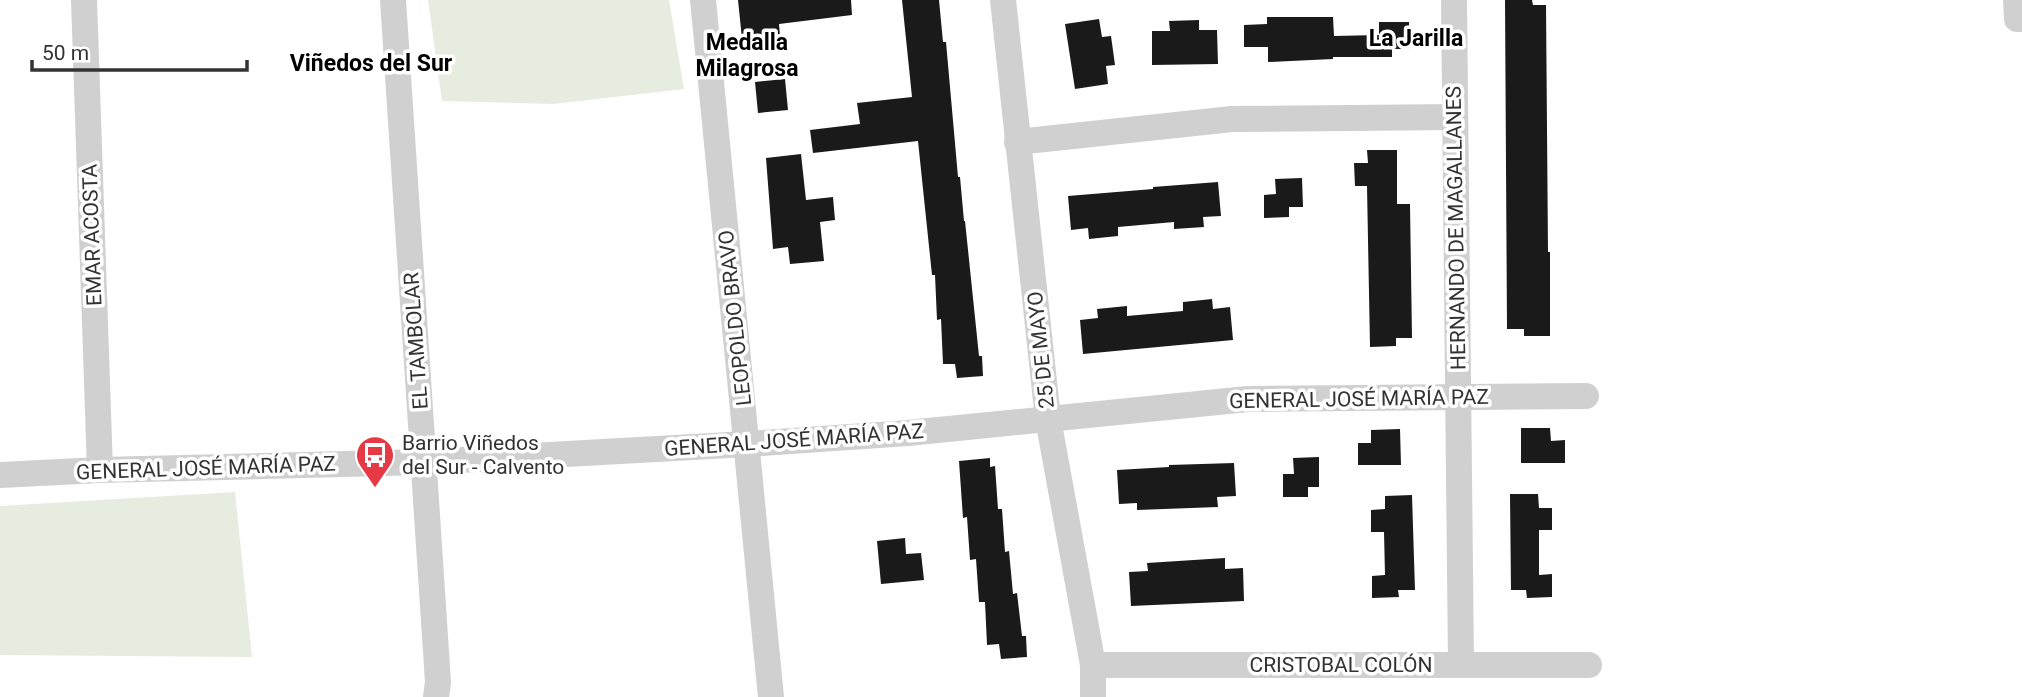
<svg xmlns="http://www.w3.org/2000/svg" width="2022" height="697" font-family="Roboto,sans-serif">
<style>
.green{fill:#e6ecdf}
.building{fill:#1a1a1a}
.lines{fill:none;stroke-linecap:round;stroke-linejoin:round}
.minor{stroke:#d0d0d0;stroke-width:26}
.labels{text-anchor:middle;stroke-width:7;stroke-linejoin:round;paint-order:stroke}
.street-label{font-size:21px;fill:#333;stroke:#fff}
.poi-label{font-size:21px;fill:#333;stroke:#fff;text-anchor:start}
.neighbourhood-label{font-size:23px;font-weight:bold;fill:#000;stroke:#fff}
</style>
<rect width="100%" height="100%" fill="#fff"/>
<!-- green -->
<g class="green">
<polygon points="428,0 669,0 684,89 553,104 442,101"/>
<polygon points="235,492 252,657 0,655 0,506"/>
</g>
<!-- building -->
<g class="building">
<polygon points="738,0 851,0 852,15 779,24 780,36 742,39"/>
<polygon points="902,0 939,0 943,42 946,42 958,177 960,177 964,221 965,221 979,356 982,356 983,376 957,378 955,364 943,364 941,319 937,320 935,275 932,275 918,141 813,153 810,130 860,124 857,103 912,97"/>
<polygon points="1505,0 1532,0 1533,5 1546,5 1548,252 1550,252 1550,336 1524,336 1524,329 1507,329"/>
<polygon points="1267,17 1333,17 1334,36 1379,35 1379,22 1409,22 1409,49 1392,49 1392,57 1333,57 1333,59 1268,62 1268,47 1244,47 1244,25 1267,24"/>
<polygon points="1099,19 1102,37 1111,36 1115,65 1106,66 1108,84 1075,89 1065,24"/>
<polygon points="1199,20 1199,30 1217,30 1218,64 1152,65 1152,31 1170,31 1169,21"/>
<polygon points="785,79 788,110 758,113 755,82"/>
<polygon points="1367,150 1397,150 1397,204 1410,204 1412,338 1396,338 1396,346 1370,347 1367,186 1355,186 1354,163 1368,163"/>
<polygon points="801,154 806,200 833,197 835,220 820,222 824,261 790,264 788,247 773,249 766,158"/>
<polygon points="1302,178 1303,207 1289,207 1289,217 1264,218 1264,195 1276,194 1275,179"/>
<polygon points="1218,182 1221,216 1203,217 1204,227 1174,229 1174,222 1118,227 1118,236 1089,239 1088,228 1071,230 1068,196 1153,189 1153,187"/>
<polygon points="1212,299 1213,309 1230,307 1233,340 1083,354 1080,320 1098,318 1097,309 1127,306 1127,316 1183,311 1183,302"/>
<polygon points="1521,428 1550,428 1551,441 1565,440 1565,463 1521,463"/>
<polygon points="1400,429 1401,465 1358,465 1358,443 1371,443 1371,430"/>
<polygon points="1319,457 1319,487 1308,487 1308,497 1283,497 1283,474 1294,474 1293,458"/>
<polygon points="990,458 990,467 995,466 998,509 1002,509 1005,552 1009,551 1013,594 1017,593 1022,636 1026,636 1027,657 1001,659 999,644 987,645 985,602 979,602 976,559 970,560 967,517 963,518 959,461"/>
<polygon points="1234,463 1236,496 1217,497 1218,507 1137,510 1137,503 1119,504 1117,470 1169,467 1169,465"/>
<polygon points="1510,494 1538,494 1539,508 1552,508 1552,530 1539,530 1539,575 1552,574 1552,597 1527,598 1526,590 1511,590"/>
<polygon points="1412,495 1415,590 1398,590 1399,597 1372,598 1372,576 1385,575 1384,532 1371,532 1371,510 1385,509 1385,496"/>
<polygon points="905,538 906,554 921,553 924,580 881,584 877,541"/>
<polygon points="1225,558 1225,569 1243,568 1244,601 1131,606 1129,572 1148,571 1147,563"/>
</g>
<g class="lines">
<!-- minor -->
<g class="minor">
<polyline points="84,0 100,470"/>
<polyline points="393,0 438,682 436,697"/>
<polyline points="703,0 771,697"/>
<polyline points="1003,0 1048,419 1093,665 1093,697"/>
<polyline points="1454,0 1461,665"/>
<polyline points="2016,0 2017,19 2022,19"/>
<polyline points="1017,142 1232,119 1455,117"/>
<polyline points="0,475 100,470 424,462 747,444 908,433 1248,399 1586,396"/>
<polyline points="1093,665 1589,665"/>
</g>
</g>
<!-- icons -->
<defs>
<symbol id="bus-pin" viewBox="-11 -11 22 30"><path d="M0 17L-7.5 6A9.5 9.5 0 1 1 7.5 6Z" fill="#e63946" stroke="#fff"/><path d="M-5-6H5V4H4V6H2V4H-2V6H-4V4H-5ZM-3.5-4V0h7V-4ZM-3.5 1.2v1.5H-2V1.2ZM2 1.2v1.5H3.5V1.2Z" fill="#fff"/></symbol>
</defs>
<g fill-rule="evenodd">
<use href="#bus-pin" x="353" y="433" width="44" height="60"/>
</g>
<g class="labels">
<!-- street labels -->
<g class="street-label">
<text transform="translate(1456 228) rotate(-91)" y="7">HERNANDO DE MAGALLANES</text>
<text transform="translate(92 235) rotate(-92)" y="7">EMAR ACOSTA</text>
<text transform="translate(735 318) rotate(-96)" y="7">LEOPOLDO BRAVO</text>
<text transform="translate(416 341) rotate(-94)" y="7">EL TAMBOLAR</text>
<text transform="translate(1041 350) rotate(-96)" y="7">25 DE MAYO</text>
<text transform="translate(1359 399) rotate(-1)" y="7">GENERAL JOSÉ MARÍA PAZ</text>
<text transform="translate(794 440) rotate(-4)" y="7">GENERAL JOSÉ MARÍA PAZ</text>
<text transform="translate(206 468) rotate(-2)" y="7">GENERAL JOSÉ MARÍA PAZ</text>
<text x="1341" y="672">CRISTOBAL COLÓN</text>
</g>
<!-- poi labels -->
<g class="poi-label">
<text x="402" y="450">Barrio Viñedos<tspan x="402" dy="24">del Sur - Calvento</tspan></text>
</g>
<!-- neighbourhood labels -->
<g class="neighbourhood-label">
<text x="1416" y="46">La Jarilla</text>
<text x="747" y="50">Medalla<tspan x="747" dy="26">Milagrosa</tspan></text>
<text x="371" y="71">Viñedos del Sur</text>
</g>
</g>
<!-- scale -->
<path d="M32 60v10h215v-10" fill="none" stroke="#333333" stroke-width="3.5"/>
<text x="42" y="60" font-size="21" fill="#333333" stroke="#ffffff" stroke-width="5" paint-order="stroke">50 m</text>
</svg>
